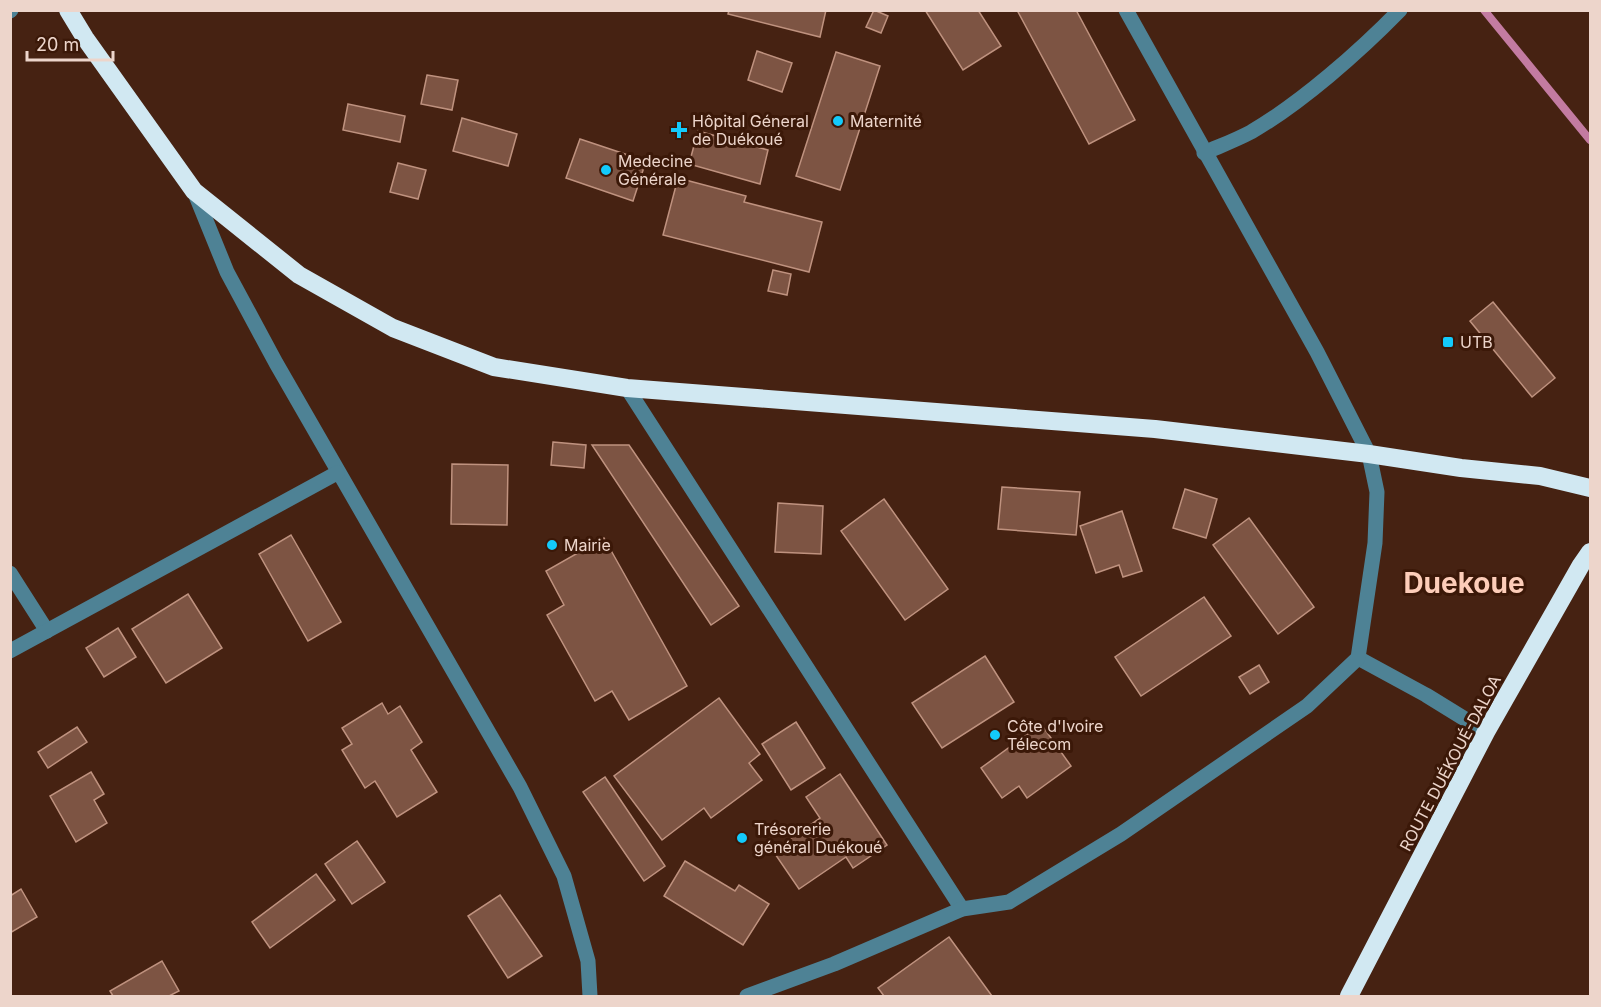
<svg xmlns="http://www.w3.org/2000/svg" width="1601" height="1007" font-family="Inter,sans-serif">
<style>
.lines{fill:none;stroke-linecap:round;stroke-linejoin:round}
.stream{stroke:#c37ba1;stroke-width:8}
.building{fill:#7d5443;stroke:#bf927f;stroke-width:1.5}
.minor{stroke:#4e8295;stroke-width:15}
.highway{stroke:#d1e8f2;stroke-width:18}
.poi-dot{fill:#13cafb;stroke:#3b1808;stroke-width:2}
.labels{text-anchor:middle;stroke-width:6;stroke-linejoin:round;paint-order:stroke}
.poi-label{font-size:16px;fill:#edd5cb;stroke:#3b1808;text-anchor:start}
.street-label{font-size:16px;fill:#edd5cb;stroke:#3b1808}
.town-label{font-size:28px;font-weight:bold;fill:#fdcdb9;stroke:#3b1808}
</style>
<rect width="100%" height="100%" fill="#462212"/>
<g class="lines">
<!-- stream -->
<polyline class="stream" points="1484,10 1590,140"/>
</g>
<!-- building -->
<g class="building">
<polygon points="729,10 826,10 820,37 728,14"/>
<polygon points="874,10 888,16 881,33 866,27"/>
<polygon points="925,10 978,10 1001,46 963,70"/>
<polygon points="1017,10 1076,10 1135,120 1089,144"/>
<polygon points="757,51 792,63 782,92 748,80"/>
<polygon points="836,52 880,66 840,190 796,176"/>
<polygon points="427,75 458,80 452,110 421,104"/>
<polygon points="348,104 405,116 400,142 343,130"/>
<polygon points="462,118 517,134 508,166 453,151"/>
<polygon points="698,131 768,150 760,184 689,164"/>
<polygon points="580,139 646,161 633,201 566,178"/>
<polygon points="398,163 426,170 418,199 390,192"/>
<polygon points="678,178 746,196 744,202 822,222 809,272 663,235"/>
<polygon points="773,270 791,274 787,295 768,291"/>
<polygon points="1493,302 1555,378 1532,397 1470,321"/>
<polygon points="553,442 586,445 584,468 551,465"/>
<polygon points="592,445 629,445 739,606 711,625"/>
<polygon points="452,464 508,465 507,525 451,524"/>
<polygon points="1002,487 1080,492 1076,535 998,529"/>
<polygon points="1185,489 1217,499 1206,538 1173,528"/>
<polygon points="884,499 948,589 905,620 841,531"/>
<polygon points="778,503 823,506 821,554 775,552"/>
<polygon points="1122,511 1142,571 1123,577 1119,565 1096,573 1080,526"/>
<polygon points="1249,518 1314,607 1278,634 1213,545"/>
<polygon points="291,535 341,622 308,641 259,554"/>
<polygon points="604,538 687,686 629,720 612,691 595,701 547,615 564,605 546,571"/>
<polygon points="188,594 222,648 166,683 132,629"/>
<polygon points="1204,597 1231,636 1141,696 1115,657"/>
<polygon points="118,628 136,657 104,677 86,648"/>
<polygon points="985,656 1014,702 942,748 912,703"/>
<polygon points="1259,665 1269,682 1250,694 1239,677"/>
<polygon points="719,698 760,754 749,763 762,780 711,818 704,808 662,840 614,776"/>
<polygon points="382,703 388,714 400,706 422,742 411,750 437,792 397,817 375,781 365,788 342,750 352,744 342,728"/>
<polygon points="796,722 825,768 791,790 762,744"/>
<polygon points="1041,724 1071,766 1027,798 1019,786 1002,798 981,768"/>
<polygon points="77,727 87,742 48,768 38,752"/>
<polygon points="91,772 104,794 94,800 107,823 76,842 50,796"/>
<polygon points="840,774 887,845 853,868 846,857 799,889 773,851 820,818 806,797"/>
<polygon points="605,777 665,866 644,881 583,792"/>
<polygon points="357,841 385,882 352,904 325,864"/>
<polygon points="685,861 735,891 739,885 769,904 743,945 664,896"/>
<polygon points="316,874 335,900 270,948 252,922"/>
<polygon points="21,889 37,917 10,933 10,896"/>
<polygon points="500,895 542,956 508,978 468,916"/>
<polygon points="949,937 992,996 884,996 878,988"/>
<polygon points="162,961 179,991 169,996 113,996 110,991"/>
</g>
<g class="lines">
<!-- minor -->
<g class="minor">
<polyline points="10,11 11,10"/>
<path d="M 1204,153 C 1220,146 1236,140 1251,132 C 1301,103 1359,52 1400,10"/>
<polyline points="194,191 227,272 276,363 520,787 564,876 588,961 590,996"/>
<polyline points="627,388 962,909"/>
<polyline points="10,573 47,631"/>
<polyline points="10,651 337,473"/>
<polyline points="1358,658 1426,695 1486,732"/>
<polyline points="747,996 834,964 962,909 1009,902 1121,834 1307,706 1358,658 1375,543 1377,492 1369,454 1317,352 1126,10"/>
</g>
<!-- highway -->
<g class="highway">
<polyline points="68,10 85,38 194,191 299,275 393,328 494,367 627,388 1155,429 1369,454 1461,468 1540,476 1590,488"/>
<polyline points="1349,996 1486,732 1581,565 1590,552"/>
</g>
</g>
<!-- markers -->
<g class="poi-dot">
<circle cx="838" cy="121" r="6"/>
<path d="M676 121h6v6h6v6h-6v6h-6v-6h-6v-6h6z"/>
<circle cx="606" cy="170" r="6"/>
<rect x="1442" y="336" width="12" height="12" rx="3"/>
<circle cx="552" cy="545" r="6"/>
<circle cx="995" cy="735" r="6"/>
<circle cx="742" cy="838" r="6"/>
</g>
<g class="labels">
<!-- poi labels -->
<g class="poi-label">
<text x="692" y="127">Hôpital Géneral<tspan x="692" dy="18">de Duékoué</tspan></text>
<text x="850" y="127">Maternité</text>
<text x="618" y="167">Medecine<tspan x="618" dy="18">Générale</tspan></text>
<text x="1460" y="348">UTB</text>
<text x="564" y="551">Mairie</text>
<text x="1007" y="732">Côte d'Ivoire<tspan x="1007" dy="18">Télecom</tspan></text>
<text x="754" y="835">Trésorerie<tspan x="754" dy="18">général Duékoué</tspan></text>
</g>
<!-- street labels -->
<g class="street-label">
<text transform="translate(1450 763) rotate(-62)" y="6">ROUTE DUÉKOUÉ-DALOA</text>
</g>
<!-- town labels -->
<g class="town-label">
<text x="1464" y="593">Duekoue</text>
</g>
</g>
<!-- border -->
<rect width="1601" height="1007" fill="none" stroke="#edd5cb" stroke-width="24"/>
<!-- scale -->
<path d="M27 51v9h86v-9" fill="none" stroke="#edd5cb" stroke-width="3"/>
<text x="36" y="51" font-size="18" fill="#edd5cb" stroke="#3b1808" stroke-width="4.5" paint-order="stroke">20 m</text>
</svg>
